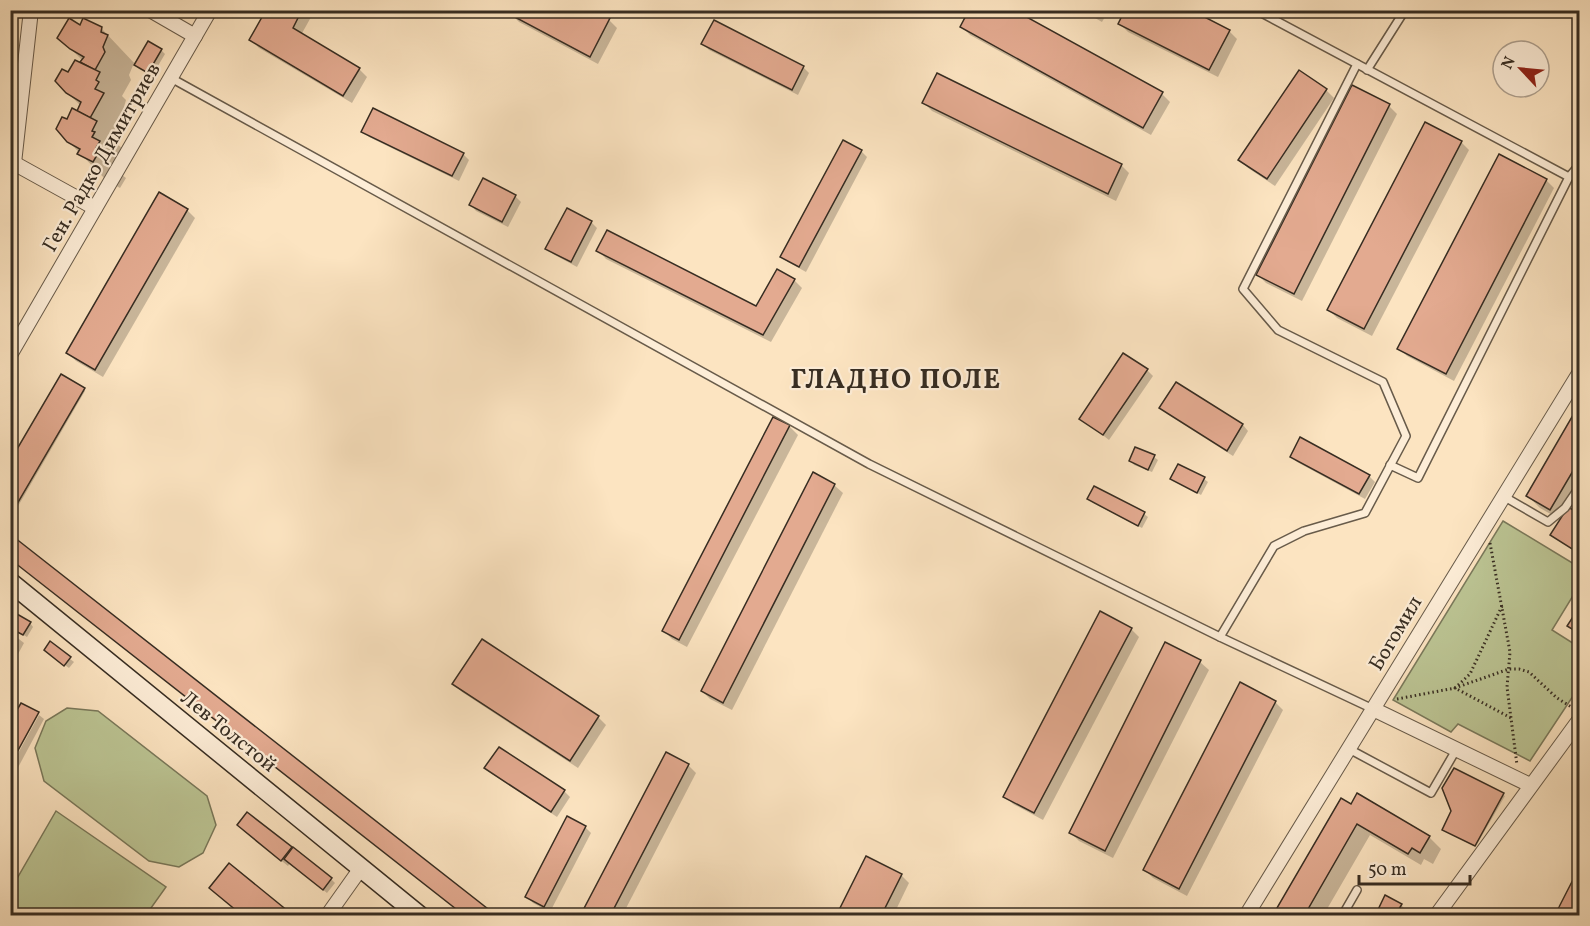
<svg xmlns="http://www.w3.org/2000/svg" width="1590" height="926" font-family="Vollkorn,serif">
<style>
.green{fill:#bcc594;stroke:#7a795b;stroke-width:1.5}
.shadow{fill:#0003}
.building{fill:#e3aa90;stroke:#372d22;stroke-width:1.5}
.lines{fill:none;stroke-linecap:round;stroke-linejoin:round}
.lane-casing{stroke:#685b4a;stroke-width:10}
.street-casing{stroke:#685b4a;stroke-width:16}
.secondary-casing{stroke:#372d22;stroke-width:21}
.path{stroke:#372d22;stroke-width:3;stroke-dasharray:1.5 3;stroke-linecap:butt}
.lane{stroke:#fdedd7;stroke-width:7}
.street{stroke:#fdedd7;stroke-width:14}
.secondary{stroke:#fdedd7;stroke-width:18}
.labels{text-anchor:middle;stroke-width:4.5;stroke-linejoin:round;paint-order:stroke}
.street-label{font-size:21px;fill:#372d22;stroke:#fdedd7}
.district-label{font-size:27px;font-weight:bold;letter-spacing:1.5px;fill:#372d22;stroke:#fdedd7}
</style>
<rect width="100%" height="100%" fill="#fce4c1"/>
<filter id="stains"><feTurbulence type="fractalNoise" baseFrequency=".00333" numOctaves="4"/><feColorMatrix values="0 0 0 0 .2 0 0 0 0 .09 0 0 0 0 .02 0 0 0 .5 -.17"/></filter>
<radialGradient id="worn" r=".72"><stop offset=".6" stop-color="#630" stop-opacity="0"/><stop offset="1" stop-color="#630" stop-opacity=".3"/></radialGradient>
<!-- green -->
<g class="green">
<polygon points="1503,521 1579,567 1579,586 1552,630 1579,647 1579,687 1530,761 1458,724 1451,732 1393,700"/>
<polygon points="67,708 98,711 207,796 216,825 203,853 179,867 149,861 44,781 35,748 46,721"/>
<polygon points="56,811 166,887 146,915 11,915 11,889"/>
</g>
<!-- shadow -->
<g class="shadow">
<polygon points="268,10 315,10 301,35 359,69 367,77 352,103 259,48 251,40"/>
<polygon points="1081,10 1109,10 1102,22"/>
<polygon points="511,14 609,20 617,28 598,64 519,22"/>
<polygon points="1120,24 1229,31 1237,39 1218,77 1128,32"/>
<polygon points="80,27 102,29 136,65 161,50 165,54 152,76 139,69 134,63 129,75 131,80 122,96 126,100 122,114 129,121 117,144 123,149 126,169 122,175 126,178 120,188 106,180 68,141 67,121 78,113 81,106 67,92 69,74 83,61 59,37"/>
<polygon points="962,27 1162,94 1170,102 1151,135 970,35"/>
<polygon points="703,44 803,67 809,73 798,95 709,50"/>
<polygon points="1326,90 1334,98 1275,186 1248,168 1240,160"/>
<polygon points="924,103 1121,165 1129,173 1116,201 932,111"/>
<polygon points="1389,106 1397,114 1302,301 1266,283 1258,275"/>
<polygon points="363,131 463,154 469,160 459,181 369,137"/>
<polygon points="1461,142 1469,150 1372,336 1337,318 1329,310"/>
<polygon points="861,151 867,157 806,272 788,262 782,256"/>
<polygon points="1546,180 1554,188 1454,381 1407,356 1399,348"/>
<polygon points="515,196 521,202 508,227 476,211 471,205"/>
<polygon points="187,210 195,218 103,377 76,361 68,353"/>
<polygon points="591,222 597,228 577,267 553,254 547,248"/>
<polygon points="598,250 756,308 794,280 802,288 771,342 606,259"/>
<polygon points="1147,370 1153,376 1109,440 1081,418"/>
<polygon points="1176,384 1243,425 1248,431 1233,456 1167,414 1161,408"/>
<polygon points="84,389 85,391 10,520 10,464"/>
<polygon points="1580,406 1580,492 1569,510 1580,554 1552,535 1561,520 1540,508 1528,496"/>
<polygon points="774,419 790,427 798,435 687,647 672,639 664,631"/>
<polygon points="1291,456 1369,476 1375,482 1365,499 1297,462"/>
<polygon points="1154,457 1158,460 1152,472 1134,465 1131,461"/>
<polygon points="1172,479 1204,479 1208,482 1201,495"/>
<polygon points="834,485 843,493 732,710 710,699 702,691"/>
<polygon points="1094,488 1144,514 1148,517 1142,528 1093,503 1089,499"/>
<polygon points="30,623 33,627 27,637 10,627"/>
<polygon points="1131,629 1139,637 1043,820 1013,804 1005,796"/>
<polygon points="10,632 24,643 10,669"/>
<polygon points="51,644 74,662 69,668 50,654"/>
<polygon points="1166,644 1200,662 1209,670 1113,858 1079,841 1071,833"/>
<polygon points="454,684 598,717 606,725 578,768 462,692"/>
<polygon points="10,701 20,708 10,762"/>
<polygon points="1275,702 1283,710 1187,896 1153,878 1145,870"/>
<polygon points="39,715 44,719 14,775 10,773 10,768"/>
<polygon points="667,754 688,765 696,773 622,916 582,916"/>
<polygon points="486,768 564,791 570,797 557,817 492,774"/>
<polygon points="1454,770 1505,796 1476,846 1445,831 1452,811"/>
<polygon points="1358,795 1429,837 1441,849 1433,864 1424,859 1421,865 1370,835 1323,916 1278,916"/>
<polygon points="248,814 331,879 335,883 327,893 290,863 288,866 244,831"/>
<polygon points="585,827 591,833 550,912 533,903 527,897"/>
<polygon points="901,875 909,883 893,916 838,916"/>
<polygon points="1401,905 1409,913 1408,916 1377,916"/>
</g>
<!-- building -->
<g class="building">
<polygon points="266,10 302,10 293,28 360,68 343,96 249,40"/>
<polygon points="511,10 595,10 610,18 590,57 509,14"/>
<polygon points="969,10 1014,10 1163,92 1143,128 960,27"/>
<polygon points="1125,10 1191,10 1230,30 1209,70 1118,24"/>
<polygon points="69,18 80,25 83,18 102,27 101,32 108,35 103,47 105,52 95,70 80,62 84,57 70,49 57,38"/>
<polygon points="714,20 804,66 792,90 701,44"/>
<polygon points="148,41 162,49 148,73 134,65"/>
<polygon points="75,60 100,72 96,80 99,82 95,89 104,93 90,118 77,111 81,102 66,93 55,81 62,69 68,72"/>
<polygon points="1299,70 1327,89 1267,179 1238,160"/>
<polygon points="937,73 1122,164 1108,194 922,103"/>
<polygon points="1352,85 1390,104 1294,294 1256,275"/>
<polygon points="72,108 97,121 92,131 95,132 92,137 100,141 96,148 100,150 93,162 77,154 80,149 67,142 56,129 62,117 67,119"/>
<polygon points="373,108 464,153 452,176 361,132"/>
<polygon points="1425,122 1462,141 1364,329 1327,310"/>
<polygon points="843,140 862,150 799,267 780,257"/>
<polygon points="1499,154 1547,179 1446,374 1397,349"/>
<polygon points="483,178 516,195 502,222 469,205"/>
<polygon points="159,192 188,209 95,370 66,353"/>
<polygon points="567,208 592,221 571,262 545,249"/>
<polygon points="607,230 756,306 777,269 795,279 763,335 596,251"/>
<polygon points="1123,353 1148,369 1103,435 1079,419"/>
<polygon points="61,374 85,388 10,516 10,461"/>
<polygon points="1176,382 1243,424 1227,451 1159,408"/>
<polygon points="1580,403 1580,459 1550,510 1526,496"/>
<polygon points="773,417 790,425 679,640 662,631"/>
<polygon points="1300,437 1370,475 1359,494 1290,457"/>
<polygon points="1135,447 1155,455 1148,470 1129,461"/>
<polygon points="1178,464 1205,477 1197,493 1170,479"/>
<polygon points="813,472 835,484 723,703 701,691"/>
<polygon points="1094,486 1145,512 1138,526 1087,499"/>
<polygon points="1568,507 1580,514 1580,554 1550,535"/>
<polygon points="10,534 497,916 465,916 10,559"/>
<polygon points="1580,606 1580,634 1567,626"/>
<polygon points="10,610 31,622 23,635 10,628"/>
<polygon points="1100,611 1132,628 1034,813 1003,797"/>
<polygon points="10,631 17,634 10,646"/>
<polygon points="482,639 599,716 570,761 452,684"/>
<polygon points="50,641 71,657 64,666 44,650"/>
<polygon points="1165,642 1201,660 1105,851 1069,833"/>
<polygon points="1240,682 1276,701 1179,889 1143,870"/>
<polygon points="10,700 16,703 10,713"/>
<polygon points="21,703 39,712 10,765 10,722"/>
<polygon points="499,747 565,790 551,812 484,768"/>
<polygon points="666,752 689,764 610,916 580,916"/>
<polygon points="1454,768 1504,793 1475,846 1442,830 1451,811 1442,788"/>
<polygon points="1357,793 1430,836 1420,853 1412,848 1408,854 1357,824 1304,916 1278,916 1274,913 1341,798 1351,804"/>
<polygon points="247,812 292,847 281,861 237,825"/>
<polygon points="567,816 586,826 544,907 525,897"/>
<polygon points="293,847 332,878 323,890 284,859"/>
<polygon points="866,856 902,874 881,916 836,916"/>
<polygon points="229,863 294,916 243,916 209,888"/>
<polygon points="1580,866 1580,916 1554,916 1559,907"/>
<polygon points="1385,895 1402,904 1396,914 1400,916 1375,916"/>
</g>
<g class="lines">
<defs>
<g id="lane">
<polyline points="1256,10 1569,177"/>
<polyline points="1367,70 1405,10"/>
<polyline points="171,78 869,464 1220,637 1373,709"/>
<polyline points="1390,465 1418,478 1569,177 1580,164"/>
<polyline points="1503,496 1548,522 1565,508 1580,486"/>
<polyline points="1220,637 1274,546 1304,531 1365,513 1406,436 1383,382 1278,330 1243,289 1357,64"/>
<polyline points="1349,749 1431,793 1456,750"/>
<polyline points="1342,916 1357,890"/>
</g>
<g id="street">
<polyline points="150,10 195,36"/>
<polyline points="10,161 95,208"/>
<polyline points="14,163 31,10"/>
<polyline points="10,355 210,10"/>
<polyline points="1373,709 1530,785"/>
<polyline points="327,916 361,868"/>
<polyline points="1246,916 1580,372"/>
<polyline points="1436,916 1580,719"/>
</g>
<polyline id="secondary" points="10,582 420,916"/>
</defs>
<!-- lane casing -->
<use href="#lane" class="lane-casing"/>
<!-- street casing -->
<use href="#street" class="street-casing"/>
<!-- secondary casing -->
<use href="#secondary" class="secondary-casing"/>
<!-- path -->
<g class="path">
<polyline points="1490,543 1510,652 1507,687 1517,765"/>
<polyline points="1502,606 1470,674 1455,688 1511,718"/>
<polyline points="1397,699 1455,688 1509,669 1519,669 1529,672 1557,698 1573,708"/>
</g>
<!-- lane -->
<use href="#lane" class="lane"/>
<!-- street -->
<use href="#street" class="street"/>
<!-- secondary -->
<use href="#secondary" class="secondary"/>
</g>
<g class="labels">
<!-- street labels -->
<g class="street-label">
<text transform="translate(101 157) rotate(-60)" y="7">Ген. Радко Димитриев</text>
<text transform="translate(1395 633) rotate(-59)" y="7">Богомил</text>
<text transform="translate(229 731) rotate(39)" y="7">Лев Толстой</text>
</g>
<!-- district labels -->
<g class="district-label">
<text x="896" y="388">ГЛАДНО ПОЛЕ</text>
</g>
</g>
<!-- margin -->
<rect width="1590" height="926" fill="none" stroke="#fce4c1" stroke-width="36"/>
<rect x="12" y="12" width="1566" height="902" fill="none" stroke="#372d22" stroke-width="3"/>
<rect x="18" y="18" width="1554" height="890" fill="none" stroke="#372d22" stroke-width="1.5"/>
<!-- north arrow -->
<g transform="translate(1521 69) rotate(296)"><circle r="28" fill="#fdedd7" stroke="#aea08f" stroke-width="1.5"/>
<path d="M0-4.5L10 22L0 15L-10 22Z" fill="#8f2418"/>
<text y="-9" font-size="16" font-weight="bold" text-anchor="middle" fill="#372d22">N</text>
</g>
<!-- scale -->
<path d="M1359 875v9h111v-9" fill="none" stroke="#372d22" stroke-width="3"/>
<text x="1368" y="875" font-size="18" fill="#372d22" stroke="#fdedd7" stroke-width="4.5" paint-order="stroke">50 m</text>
<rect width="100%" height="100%" filter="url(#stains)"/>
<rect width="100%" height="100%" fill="url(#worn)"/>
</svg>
